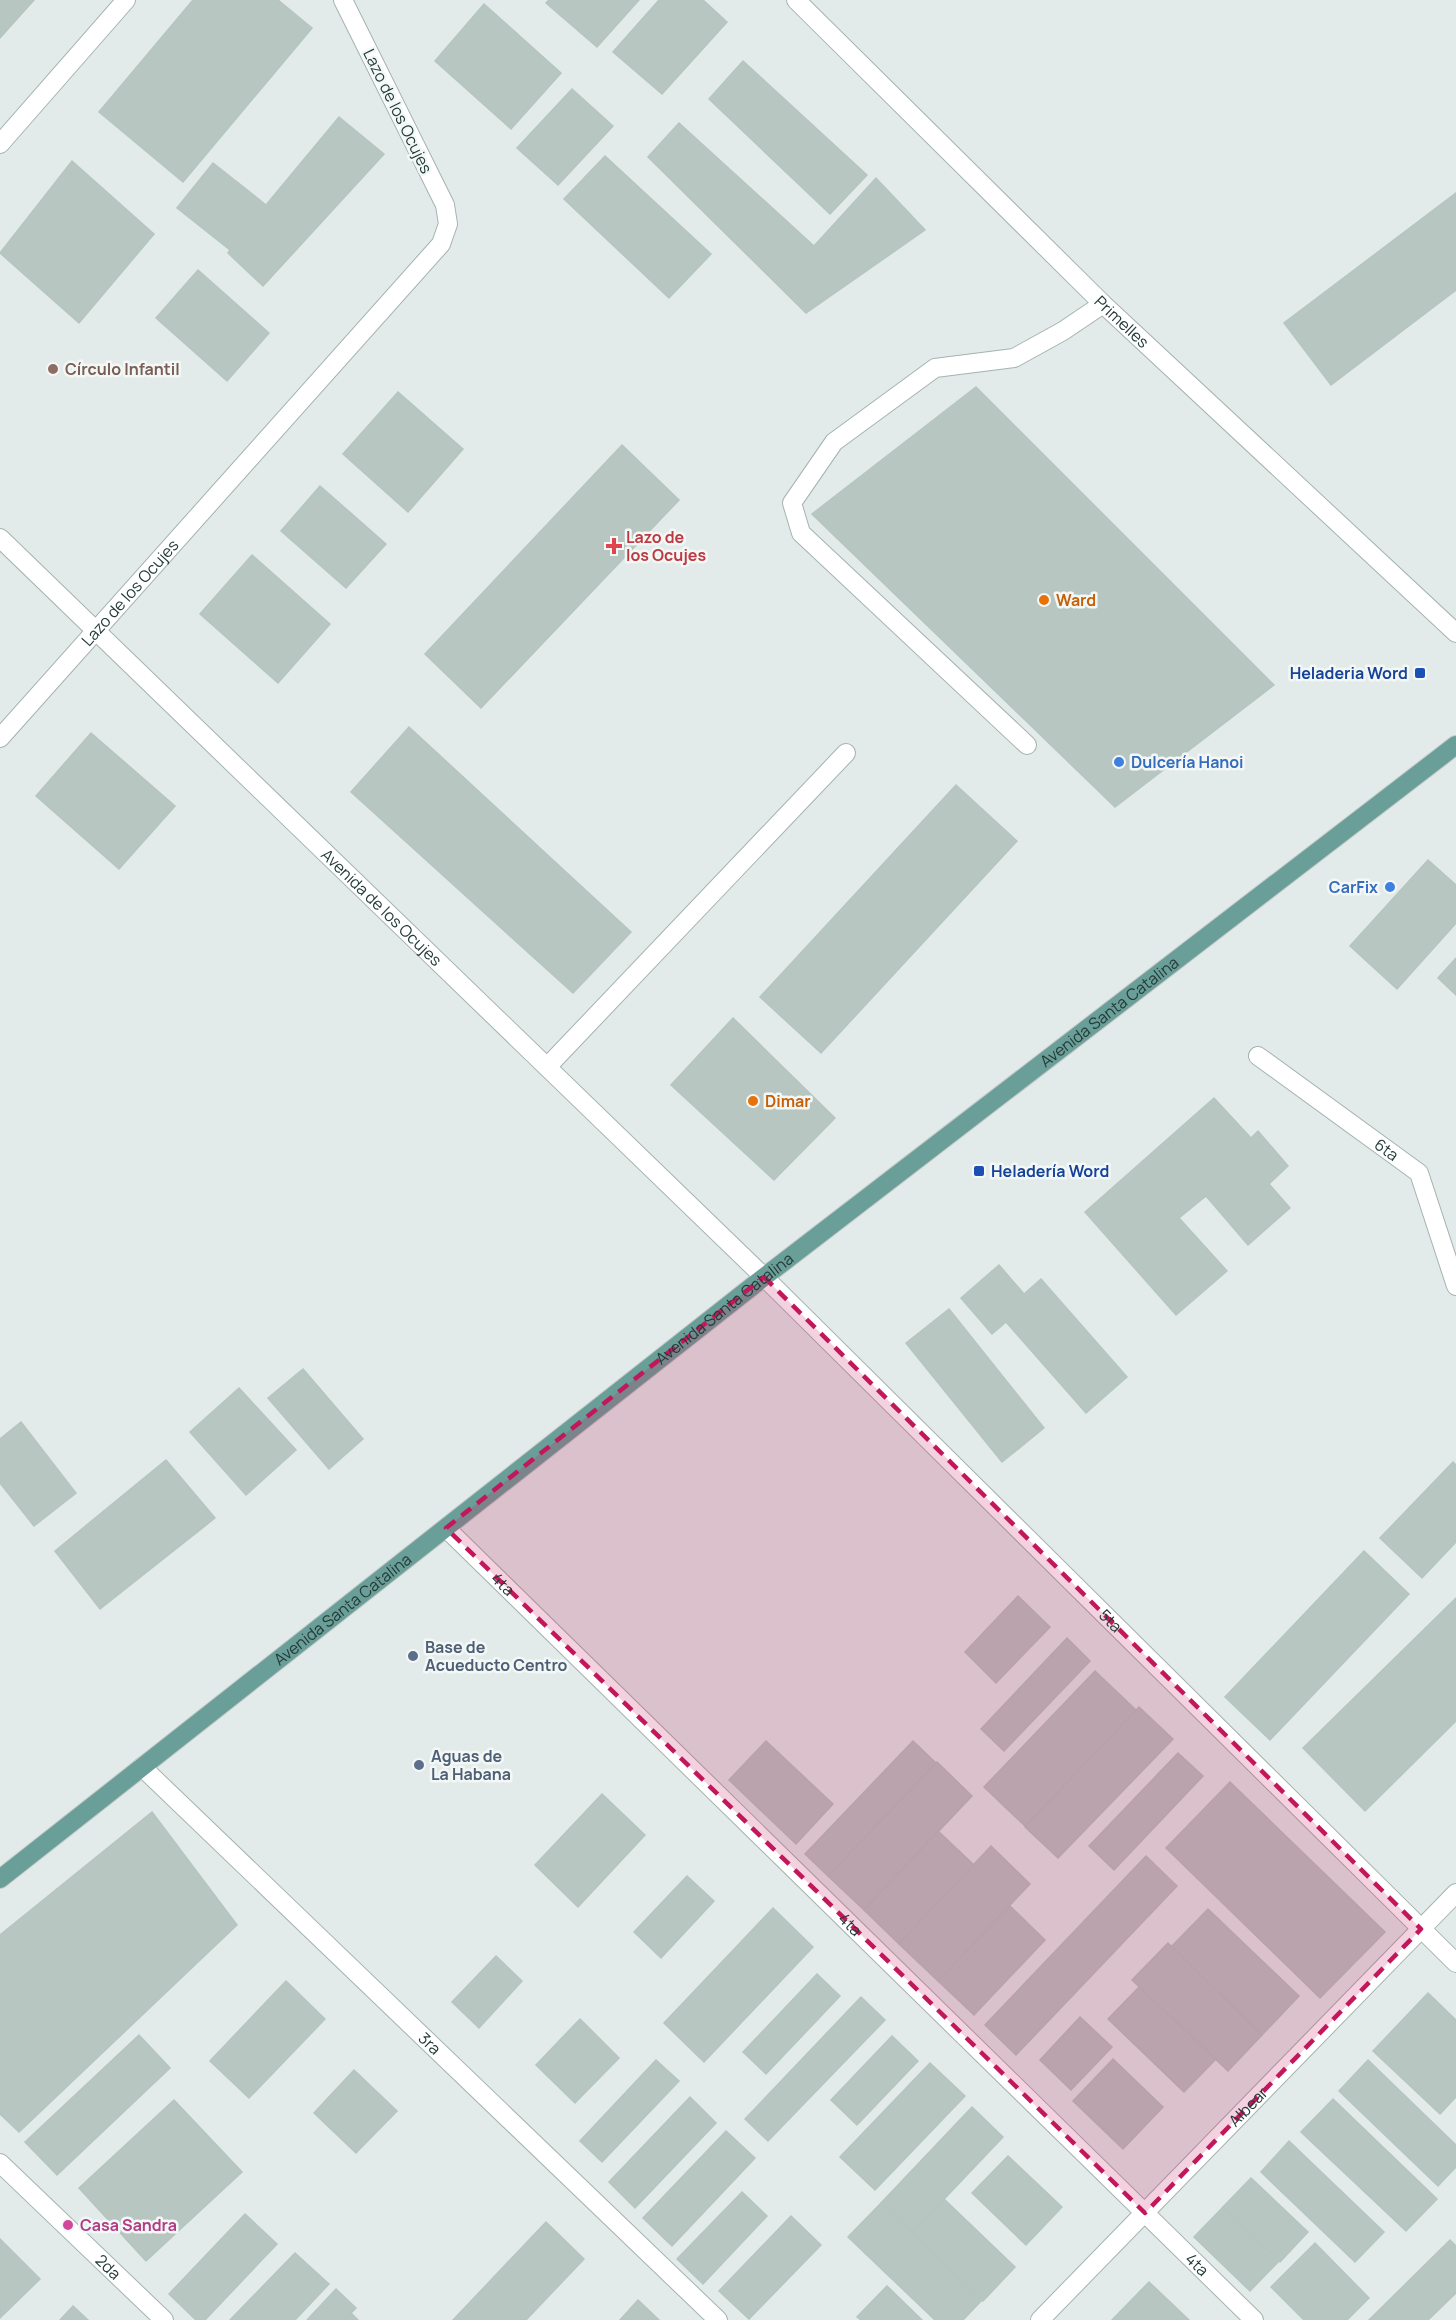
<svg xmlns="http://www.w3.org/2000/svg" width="1456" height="2320" font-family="Manrope,sans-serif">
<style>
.building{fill:#b8c6c2;stroke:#b5c5c0;stroke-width:1.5}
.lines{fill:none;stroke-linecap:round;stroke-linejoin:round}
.service-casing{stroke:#a5b3b0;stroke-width:20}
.minor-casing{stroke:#a5b3b0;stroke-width:20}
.tertiary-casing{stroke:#a5b3b0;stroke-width:20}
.primary-casing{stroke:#c1c8c7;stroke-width:20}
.service{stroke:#fff;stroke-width:18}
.minor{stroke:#fff;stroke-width:18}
.tertiary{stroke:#fff;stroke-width:18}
.primary{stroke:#6a9e98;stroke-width:18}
.marked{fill:#c2185b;fill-opacity:0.2;stroke:#c2185b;stroke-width:4.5;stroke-dasharray:12 8;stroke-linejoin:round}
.education-dot{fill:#8d6e63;stroke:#f3f8f6;stroke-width:2}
.health-dot{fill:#e0444e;stroke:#f3f8f6;stroke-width:2}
.food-dot{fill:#e8710a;stroke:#f3f8f6;stroke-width:2}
.transit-dot{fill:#1a4fb4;stroke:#f3f8f6;stroke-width:2}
.shop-dot{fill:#3f7fe0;stroke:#f3f8f6;stroke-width:2}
.service-dot{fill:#5c6f8a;stroke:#f3f8f6;stroke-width:2}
.hotel-dot{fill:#d1479c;stroke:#f3f8f6;stroke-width:2}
.labels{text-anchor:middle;stroke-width:5;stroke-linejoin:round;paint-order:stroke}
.street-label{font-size:16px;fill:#233b38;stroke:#f3f8f6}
.education-label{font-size:16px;font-weight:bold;fill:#785e54;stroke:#f3f8f6;text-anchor:start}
.health-label{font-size:16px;font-weight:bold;fill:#be3a42;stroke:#f3f8f6;text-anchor:start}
.food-label{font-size:16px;font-weight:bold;fill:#c56008;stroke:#f3f8f6;text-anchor:start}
.transit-label{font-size:16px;font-weight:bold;fill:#164399;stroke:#f3f8f6;text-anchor:end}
.shop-label{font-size:16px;font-weight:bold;fill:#366cbe;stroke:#f3f8f6;text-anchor:start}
.service-label{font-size:16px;font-weight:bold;fill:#4e5e75;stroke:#f3f8f6;text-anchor:start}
.hotel-label{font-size:16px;font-weight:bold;fill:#b23c85;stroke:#f3f8f6;text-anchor:start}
</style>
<rect width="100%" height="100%" fill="#e2ebe9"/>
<!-- building -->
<g class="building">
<polygon points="0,0 34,0 0,38"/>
<polygon points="193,0 278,0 312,28 183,182 99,112"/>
<polygon points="549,0 639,0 597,47 546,3"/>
<polygon points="659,0 703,0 727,22 662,94 613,52"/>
<polygon points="484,4 561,73 511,129 435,61"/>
<polygon points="743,61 867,175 830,214 709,99"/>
<polygon points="572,89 613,126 558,185 517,148"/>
<polygon points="339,117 384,154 263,286 228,253 230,250 177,208 213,163 266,205"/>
<polygon points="679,123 814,246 876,178 925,230 806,313 648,157"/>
<polygon points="605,156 711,254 669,298 564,199"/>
<polygon points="72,161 154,234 79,323 0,253"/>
<polygon points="1456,193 1456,290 1331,385 1284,323"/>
<polygon points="198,270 269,333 227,381 156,318"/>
<polygon points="976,387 1274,685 1115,807 812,514"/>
<polygon points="398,392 463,449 408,512 343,454"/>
<polygon points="622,445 679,500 481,708 425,654"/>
<polygon points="320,486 386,544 346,588 281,531"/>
<polygon points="252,555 330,624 278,683 200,614"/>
<polygon points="409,727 631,932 573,993 351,792"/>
<polygon points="91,733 175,806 119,869 36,796"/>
<polygon points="956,785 1017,841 821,1053 760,997"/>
<polygon points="1428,860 1456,885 1456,923 1397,989 1350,946"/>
<polygon points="1456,958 1456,995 1438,978"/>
<polygon points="733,1018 835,1118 774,1180 671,1085"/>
<polygon points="1214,1098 1251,1138 1258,1131 1288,1166 1269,1184 1290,1208 1248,1245 1206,1196 1179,1218 1227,1271 1176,1315 1085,1212"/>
<polygon points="999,1265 1024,1294 1041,1279 1127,1377 1086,1413 1006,1322 992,1334 961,1298"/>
<polygon points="949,1309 1044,1428 1002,1462 906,1343"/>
<polygon points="303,1369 363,1439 329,1469 268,1398"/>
<polygon points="239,1388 296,1450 246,1495 190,1432"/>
<polygon points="21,1422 76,1493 34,1526 0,1483 0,1439"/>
<polygon points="166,1460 215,1518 100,1609 55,1551"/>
<polygon points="1453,1462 1456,1465 1456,1542 1422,1578 1380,1538"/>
<polygon points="1364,1551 1409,1594 1270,1740 1225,1697"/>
<polygon points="1018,1596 1050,1627 996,1683 965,1652"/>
<polygon points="1456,1598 1456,1721 1365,1811 1303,1748"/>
<polygon points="1067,1638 1090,1661 1004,1751 981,1729"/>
<polygon points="1095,1671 1136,1710 1025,1826 984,1787"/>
<polygon points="1139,1707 1173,1739 1058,1858 1025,1827"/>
<polygon points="766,1741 833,1804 796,1844 729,1780"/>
<polygon points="913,1741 936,1763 828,1876 805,1854"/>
<polygon points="1178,1753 1203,1776 1114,1870 1089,1846"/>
<polygon points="937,1762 972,1796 864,1910 828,1876"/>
<polygon points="1230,1782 1385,1932 1320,1998 1166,1848"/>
<polygon points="602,1794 645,1835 578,1907 535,1865"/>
<polygon points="152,1812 237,1925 19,2132 0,2114 0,1935"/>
<polygon points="938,1831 974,1865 899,1944 864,1910"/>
<polygon points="991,1846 1030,1884 938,1981 899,1944"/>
<polygon points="1146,1856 1177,1886 1016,2055 985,2025"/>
<polygon points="687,1876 714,1901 661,1958 634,1932"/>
<polygon points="1010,1906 1045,1940 974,2015 938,1981"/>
<polygon points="773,1908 813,1947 704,2062 664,2023"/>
<polygon points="1208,1909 1299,1996 1262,2035 1171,1947"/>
<polygon points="1168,1943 1262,2035 1228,2071 1132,1980"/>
<polygon points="496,1956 522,1981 479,2028 452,2002"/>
<polygon points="817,1974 840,1996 766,2074 743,2052"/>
<polygon points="286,1981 325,2019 249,2098 210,2061"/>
<polygon points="1139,1987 1216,2059 1184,2092 1108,2019"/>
<polygon points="1428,1993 1456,2020 1456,2097 1440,2114 1373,2051"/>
<polygon points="861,1997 885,2020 768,2141 745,2119"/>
<polygon points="1080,2017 1112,2047 1071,2090 1040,2060"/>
<polygon points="580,2019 619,2058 575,2103 536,2065"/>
<polygon points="139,2035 170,2068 57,2175 25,2142"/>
<polygon points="892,2036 918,2061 857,2125 831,2100"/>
<polygon points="1113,2059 1163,2107 1123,2149 1073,2101"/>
<polygon points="656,2060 679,2081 602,2162 580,2141"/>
<polygon points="1368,2060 1456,2145 1456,2167 1438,2186 1339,2091"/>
<polygon points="930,2063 965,2096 875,2190 840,2157"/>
<polygon points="354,2070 397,2111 356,2153 314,2113"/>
<polygon points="690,2097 716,2123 635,2208 609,2182"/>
<polygon points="1333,2099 1437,2199 1406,2231 1301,2132"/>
<polygon points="174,2100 242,2172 146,2261 79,2188"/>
<polygon points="972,2107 1003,2137 912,2233 881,2203"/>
<polygon points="726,2131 755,2158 672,2246 643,2218"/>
<polygon points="1289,2141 1384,2232 1355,2262 1261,2172"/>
<polygon points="1008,2156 1062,2207 1026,2245 972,2193"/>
<polygon points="1251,2178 1308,2232 1280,2262 1223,2207"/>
<polygon points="742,2192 767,2216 703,2284 677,2259"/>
<polygon points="944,2199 1015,2267 983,2301 912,2233"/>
<polygon points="881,2203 982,2300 963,2320 935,2320 848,2237"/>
<polygon points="1223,2207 1279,2261 1250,2291 1194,2237"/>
<polygon points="245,2214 277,2244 205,2320 196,2320 169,2294"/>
<polygon points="791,2216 821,2245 749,2319 719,2291"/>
<polygon points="546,2222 584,2259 526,2320 453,2320"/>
<polygon points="0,2239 40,2279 0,2318"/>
<polygon points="1450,2240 1456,2246 1456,2293 1428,2320 1369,2320"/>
<polygon points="1315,2243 1369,2298 1347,2320 1304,2320 1271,2287"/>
<polygon points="295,2253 329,2284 295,2320 230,2320"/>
<polygon points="1149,2282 1189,2320 1112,2320"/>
<polygon points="887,2286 922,2320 861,2320 857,2317"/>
<polygon points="336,2289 356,2308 344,2320 307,2320"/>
<polygon points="638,2300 659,2320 620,2320"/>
<polygon points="73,2306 88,2320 60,2320"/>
<polygon points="351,2313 358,2320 344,2320"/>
</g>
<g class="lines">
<defs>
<g id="service">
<polyline points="1027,745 801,533 792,503 834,442 935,368 1014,358 1063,331 1103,304"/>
<path id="s1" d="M 1258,1056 L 1419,1173 L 1456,1286"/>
<polyline points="547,1067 846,753"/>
</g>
<g id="minor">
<polyline points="0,144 126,0"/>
<path id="s2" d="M 0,538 L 764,1277 L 1456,1963"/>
<path id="s3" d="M 0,738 L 441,244 L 448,224 L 445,205 L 343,0"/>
<path id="s4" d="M 446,1528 L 1254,2320"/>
<path id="s5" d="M 142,1767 L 718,2320"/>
<path id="s6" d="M 0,2163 L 164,2320"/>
<path id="s7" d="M 1040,2320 L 1456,1893"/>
</g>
<g id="tertiary">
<path id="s8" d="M 796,0 L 1103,304 L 1456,633"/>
</g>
<g id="primary">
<path id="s9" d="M 0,1879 L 764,1277 L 1456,745"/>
</g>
</defs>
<!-- service casing -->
<use href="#service" class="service-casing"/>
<!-- minor casing -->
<use href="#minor" class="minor-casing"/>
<!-- tertiary casing -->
<use href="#tertiary" class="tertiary-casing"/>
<!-- primary casing -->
<use href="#primary" class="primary-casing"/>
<!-- service -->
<use href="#service" class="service"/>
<!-- minor -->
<use href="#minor" class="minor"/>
<!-- tertiary -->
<use href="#tertiary" class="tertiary"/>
<!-- primary -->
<use href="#primary" class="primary"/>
</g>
<!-- marked area -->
<path class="marked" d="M 764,1277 L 1421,1929 L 1145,2213 L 446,1528 Z"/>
<!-- markers -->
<circle class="education-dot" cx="53" cy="369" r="6"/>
<path class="health-dot" d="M611 537h6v6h6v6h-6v6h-6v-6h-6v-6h6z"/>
<g class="food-dot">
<circle cx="1044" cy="600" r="6"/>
<circle cx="753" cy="1101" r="6"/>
</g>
<g class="transit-dot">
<rect x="1414" y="667" width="12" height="12" rx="3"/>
<rect x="973" y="1165" width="12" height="12" rx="3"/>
</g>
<g class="shop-dot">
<circle cx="1119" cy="762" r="6"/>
<circle cx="1390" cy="887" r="6"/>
</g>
<g class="service-dot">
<circle cx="413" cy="1656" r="6"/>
<circle cx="419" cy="1765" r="6"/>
</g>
<circle class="hotel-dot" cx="68" cy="2225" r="6"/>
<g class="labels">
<!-- street labels -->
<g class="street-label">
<text transform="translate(398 111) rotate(64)" y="6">Lazo de los Ocujes</text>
<text dy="6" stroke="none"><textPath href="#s8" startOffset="458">Primelles</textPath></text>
<text dy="6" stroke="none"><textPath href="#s3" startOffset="195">Lazo de los Ocujes</textPath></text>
<text dy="6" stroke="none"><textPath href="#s2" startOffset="531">Avenida de los Ocujes</textPath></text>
<text dy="6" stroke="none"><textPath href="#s9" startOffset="1408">Avenida Santa Catalina</textPath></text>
<text dy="6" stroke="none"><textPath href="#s1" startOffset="159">6ta</textPath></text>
<text dy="6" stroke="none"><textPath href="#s9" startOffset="922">Avenida Santa Catalina</textPath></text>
<text dy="6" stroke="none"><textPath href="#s4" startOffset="80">4ta</textPath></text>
<text dy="6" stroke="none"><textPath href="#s9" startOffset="436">Avenida Santa Catalina</textPath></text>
<text dy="6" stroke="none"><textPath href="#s2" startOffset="1551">5ta</textPath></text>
<text dy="6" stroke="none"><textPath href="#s4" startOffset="566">4ta</textPath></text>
<text dy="6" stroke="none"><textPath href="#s5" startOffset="399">3ra</textPath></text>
<text dy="6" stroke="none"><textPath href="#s7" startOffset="298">Albear</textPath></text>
<text dy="6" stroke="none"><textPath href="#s4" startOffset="1052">4ta</textPath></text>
<text dy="6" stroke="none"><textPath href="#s6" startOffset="150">2da</textPath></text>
</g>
<!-- education labels -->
<g class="education-label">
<text x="65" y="375">Círculo Infantil</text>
</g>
<!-- health labels -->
<g class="health-label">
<text x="626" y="543">Lazo de<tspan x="626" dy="18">los Ocujes</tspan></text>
</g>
<!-- food labels -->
<g class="food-label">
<text x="1056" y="606">Ward</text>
<text x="765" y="1107">Dimar</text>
</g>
<!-- transit labels -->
<g class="transit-label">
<text x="1408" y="679">Heladeria Word</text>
<text x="991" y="1177" text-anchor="start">Heladería Word</text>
</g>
<!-- shop labels -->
<g class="shop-label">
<text x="1131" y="768">Dulcería Hanoi</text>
<text x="1378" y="893" text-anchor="end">CarFix</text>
</g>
<!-- service labels -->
<g class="service-label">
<text x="425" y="1653">Base de<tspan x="425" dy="18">Acueducto Centro</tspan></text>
<text x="431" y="1762">Aguas de<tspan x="431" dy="18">La Habana</tspan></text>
</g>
<!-- hotel labels -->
<g class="hotel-label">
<text x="80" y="2231">Casa Sandra</text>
</g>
</g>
</svg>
